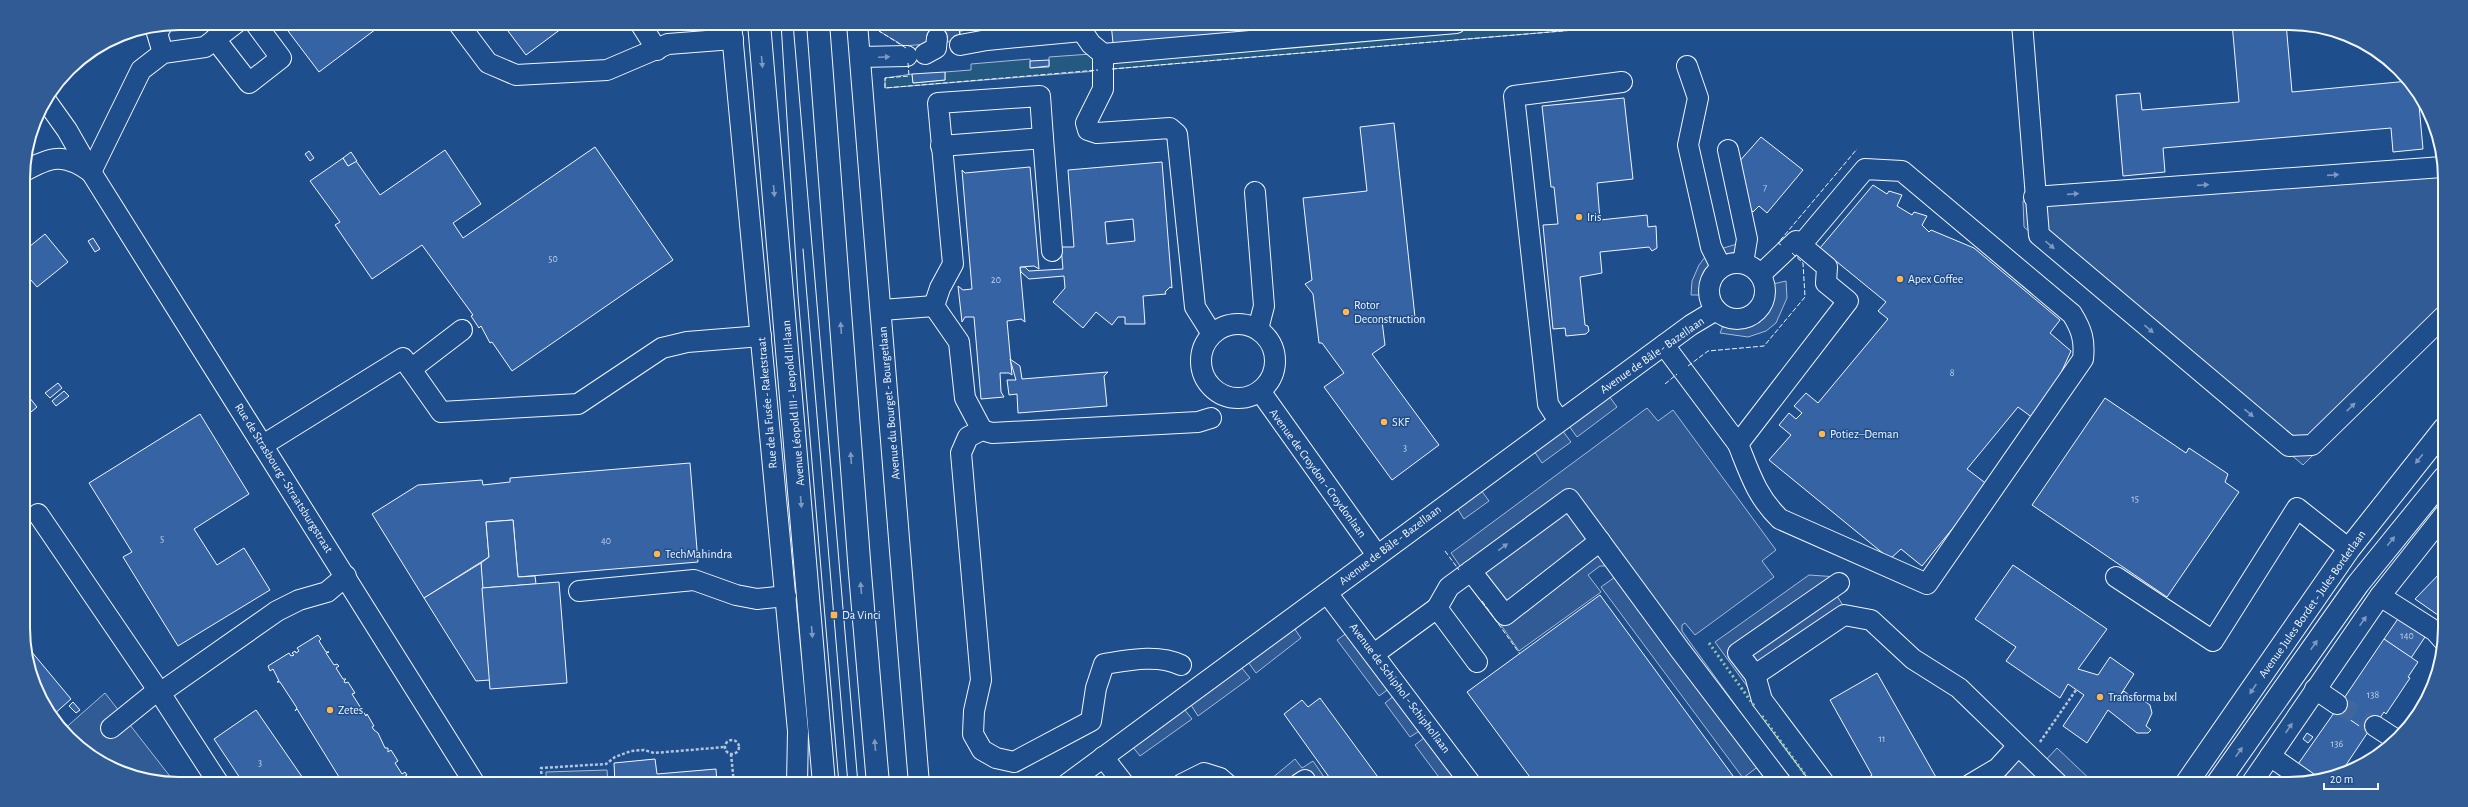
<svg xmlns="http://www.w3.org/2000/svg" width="2468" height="807" font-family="'Alegreya Sans',sans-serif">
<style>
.green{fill:#245a82;stroke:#a8bbd7}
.parking{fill:#305b95;stroke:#a8bbd7}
.building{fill:#3563a3;stroke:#f2f6ff;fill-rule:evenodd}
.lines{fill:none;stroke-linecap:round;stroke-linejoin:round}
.minor-tunnel{stroke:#3f679d;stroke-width:20;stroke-dasharray:20 10;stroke-linecap:butt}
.minor-casing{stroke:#f2f6ff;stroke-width:22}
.major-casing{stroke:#f2f6ff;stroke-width:24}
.path{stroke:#b3c4dc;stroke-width:2.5;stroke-dasharray:3 2;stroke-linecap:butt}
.minor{stroke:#1f4e8c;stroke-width:20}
.major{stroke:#1f4e8c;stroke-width:22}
.tram{stroke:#f2f6ff;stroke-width:1}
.hedge{stroke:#97c8a6;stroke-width:3;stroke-dasharray:2 3;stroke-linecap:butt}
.fence{stroke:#f2f6ff;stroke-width:1;stroke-dasharray:5 2;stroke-linecap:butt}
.oneway{fill:#7e9ac0}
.poi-dot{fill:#ffb74d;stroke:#1f4e8c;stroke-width:1.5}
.labels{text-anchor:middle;stroke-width:3;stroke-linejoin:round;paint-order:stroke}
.number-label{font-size:10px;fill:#c3d1e8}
.poi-label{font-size:12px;fill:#f2f6ff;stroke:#1f4e8c;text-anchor:start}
.street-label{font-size:12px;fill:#f2f6ff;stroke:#1f4e8c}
.rim{fill:none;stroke:#f2f6ff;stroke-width:2}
</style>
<rect width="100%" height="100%" fill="#1f4e8c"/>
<!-- green -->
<g class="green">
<polygon points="959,23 970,23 963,31 960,31"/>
<polygon points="1499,23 1657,23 1112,69 1113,60 1478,29"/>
<polygon points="1091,54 1094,55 1097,71 885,88 885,78 912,74 913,83 945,80 945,72 971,70 971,64 1030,59 1031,68 1049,67 1049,57"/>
</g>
<!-- parking -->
<g class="parking">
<polygon points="878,23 959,23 960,34 948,42 904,46 879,31"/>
<polygon points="2442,163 2443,328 2303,465 2024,227 2023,201"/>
<polygon points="1737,244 1738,257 1729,258 1716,266 1709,273 1703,295 1691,295 1692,281 1699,265 1705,257 1717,250"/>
<polygon points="1786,281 1787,298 1776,323 1766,331 1748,337 1720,333 1725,321 1744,324 1753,322 1763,315 1772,298 1773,284"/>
<polygon points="1609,396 1617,407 1577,437 1569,426"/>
<polygon points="1647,408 1658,421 1673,410 1776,550 1762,561 1774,577 1695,635 1685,623 1682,625 1682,631 1772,756 1743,778 1601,587 1615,577 1608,566 1600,566 1588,575 1601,592 1519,651 1451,553"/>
<polygon points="1562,430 1571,442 1542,463 1534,451"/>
<polygon points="1481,490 1489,501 1464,519 1457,508"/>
<polygon points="1809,575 1838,577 1837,596 1848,613 1749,689 1715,642"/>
<polygon points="1294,628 1301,638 1256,673 1248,662"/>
<polygon points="1348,632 1390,688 1379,696 1337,640"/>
<polygon points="1241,667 1250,678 1198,716 1191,705"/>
<polygon points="105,693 176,784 139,779 93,758 62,731"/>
<polygon points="1395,695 1421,730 1410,737 1385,703"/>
<polygon points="1184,709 1192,719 1140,756 1132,746"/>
<polygon points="1425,737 1459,783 1458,784 1444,784 1415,745"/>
<polygon points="2024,744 2044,762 2057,748 2095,784 2015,784 2000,770"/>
<polygon points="1295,759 1302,768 1313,761 1324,777 1315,784 1265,784"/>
<polygon points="607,770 608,784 546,784 546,772"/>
</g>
<!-- building -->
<g class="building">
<polygon points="282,23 384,23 319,72"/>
<polygon points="502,23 569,23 526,55"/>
<polygon points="1111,23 1366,23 1113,43"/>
<polygon points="2232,23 2286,23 2292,92 2409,81 2418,94 2423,149 2393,152 2391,128 2163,148 2165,172 2123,176 2116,95 2140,93 2142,110 2239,102"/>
<polygon points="1049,60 1049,66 1030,68 1030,61"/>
<polygon points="945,72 945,80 913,83 912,74"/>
<polygon points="1624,98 1633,179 1597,183 1600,220 1647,215 1648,227 1656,226 1657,248 1652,251 1649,247 1600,252 1602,273 1580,277 1585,325 1588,326 1589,331 1586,334 1566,336 1565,328 1553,329 1543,225 1558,224 1554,187 1551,187 1542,106"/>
<polygon points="1394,123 1415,317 1382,321 1385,345 1372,354 1439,445 1392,480 1324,387 1344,373 1322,343 1319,343 1313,294 1305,284 1312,280 1303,198 1367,191 1360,127"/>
<polygon points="1761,137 1803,170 1767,213 1759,206 1753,212 1746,204 1737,164"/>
<polygon points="595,147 673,260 512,371 492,342 490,343 481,326 479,328 471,316 473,315 422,245 372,279 335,225 340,222 310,181 343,158 348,166 356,161 380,195 445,150 481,204 453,223 463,238"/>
<polygon points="309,151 314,158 310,161 305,154"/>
<polygon points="351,152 357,161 348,166 343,158"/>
<path d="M 1162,162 L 1172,288 L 1170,287 L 1165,292 L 1166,294 L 1143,296 L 1145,324 L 1125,324 L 1125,317 L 1118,317 L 1112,325 L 1096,312 L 1083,328 L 1053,302 L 1065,288 L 1064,276 L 1029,279 L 1021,272 L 1020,267 L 1025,267 L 1029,271 L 1063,269 L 1061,247 L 1074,247 L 1068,170 ZM 1133,219 L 1135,241 L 1107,244 L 1105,222 Z"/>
<polygon points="1030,167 1039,269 1034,266 1020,267 1025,322 1021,319 1007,321 1012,375 1009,373 1000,373 1001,392 1004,397 981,399 974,317 965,317 962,322 958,286 963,290 972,289 962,170 965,173"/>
<polygon points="1873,185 1887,194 1889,191 1902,195 1897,206 1912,215 1914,212 1927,216 1922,225 1929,232 1931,230 1974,248 2060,320 2050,333 2071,351 2050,397 2033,418 2018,407 1967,469 1988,485 1922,566 1901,549 1890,559 1769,460 1791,435 1779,425 1789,413 1796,419 1802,413 1794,406 1806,393 1818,403 1888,319 1878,311 1886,302 1820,248"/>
<polygon points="45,234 68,262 37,287 24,272 24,251"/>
<polygon points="93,238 100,249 95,252 88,241"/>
<polygon points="1010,359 1020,366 1022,379 1108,372 1104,376 1107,406 1018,413 1017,394 1009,395 1007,380 1016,380"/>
<polygon points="58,383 62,388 50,398 45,393"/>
<polygon points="64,391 69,396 56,406 52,401"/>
<polygon points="25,392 37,407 25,417"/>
<polygon points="2105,398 2186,453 2189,448 2228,474 2225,482 2239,492 2167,597 2032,505"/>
<polygon points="200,414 249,494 194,529 217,565 244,548 270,590 178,646 123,557 132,552 89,483"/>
<polygon points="690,463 698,562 518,577 513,520 486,522 489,557 424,598 372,514 418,485 482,480 483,485 510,482 510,478"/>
<polygon points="513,520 518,577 535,576 536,584 482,588 481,563 489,557 486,522"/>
<polygon points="481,563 490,680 476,681 424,598"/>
<polygon points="2013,565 2107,629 2078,669 2098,675 2110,657 2134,674 2121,694 2124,691 2130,696 2130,701 2140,698 2150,705 2152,713 2146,726 2151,730 2148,733 2137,733 2108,710 2087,743 2063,726 2084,695 2068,684 2060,698 2006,661 2016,647 1975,619"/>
<polygon points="2445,568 2445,620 2415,599"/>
<polygon points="559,582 567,683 490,689 482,588"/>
<polygon points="1600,595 1736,780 1730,784 1535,784 1467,692"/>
<polygon points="2402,613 2429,631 2411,658 2384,639"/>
<polygon points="318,635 321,639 319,641 326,652 329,652 326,653 334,665 337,664 339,666 336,668 343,679 346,679 344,681 345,683 348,682 355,693 352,694 366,716 367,714 374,726 372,727 374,730 378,733 385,748 388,748 388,752 391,750 398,761 395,763 402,774 405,772 407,775 404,777 410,784 334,784 339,777 297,709 295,711 297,708 280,682 277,682 279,681 273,669 270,671 268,666 289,653 291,656 294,655 292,653 295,651 296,653 299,651 297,648"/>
<polygon points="2384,639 2418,662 2408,677 2410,678 2386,714 2384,712 2369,734 2336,710"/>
<polygon points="26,645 71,699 52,716 39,697 26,658"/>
<polygon points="1877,673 1937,779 1936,784 1867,784 1865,780 1872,775 1830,700"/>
<polygon points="1320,698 1383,784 1334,784 1284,714 1302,700 1308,707"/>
<polygon points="73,702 80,710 76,713 69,706"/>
<polygon points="256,710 307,784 244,784 214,739"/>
<polygon points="2336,710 2368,732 2340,774 2316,780 2296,767"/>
<polygon points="2307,733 2313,737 2308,743 2303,739"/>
<polygon points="655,759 657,774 716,769 717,784 615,784 614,763"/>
</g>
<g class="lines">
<!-- minor-tunnel -->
<polyline class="minor-tunnel" points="2337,704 2375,726"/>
<defs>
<g id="minor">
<polyline points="458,23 488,63 516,75 607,70 668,44 733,39"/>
<polyline points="640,23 657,50"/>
<polyline points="731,23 798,731 797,784"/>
<polyline points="857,23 919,784"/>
<polyline points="2022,23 2039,235 2289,446 2312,445 2443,317"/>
<polyline points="161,27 157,33 163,53"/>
<polyline points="1082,31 1091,44 1103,54 1103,89 1086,123 1088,130 1097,133 1170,128 1177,134 1195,307 1212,334"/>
<polyline points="215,39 249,83 281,58 255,23"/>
<polyline points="960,45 987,40 1082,31 1081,23"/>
<polyline points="925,54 936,48 937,38"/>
<polyline points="1103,54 1456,23"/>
<polyline points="860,57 907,56"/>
<polyline points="1687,66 1698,98 1688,145 1711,247 1721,267"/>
<polyline points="47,102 67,130 91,172 475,784"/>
<polyline points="941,146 1043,138 1052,251"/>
<polyline points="1728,150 1747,239 1743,263"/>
<path d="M 23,172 C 51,156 64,153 91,172"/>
<polyline points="91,172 141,70 163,53 205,47 236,23"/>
<polyline points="1255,192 1264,306 1258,329"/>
<polyline points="2034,197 2442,167"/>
<circle cx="1737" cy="291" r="28"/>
<polyline points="882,310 934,306"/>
<circle cx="1238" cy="361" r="37"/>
<polyline points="1664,345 1738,444 1848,301 1826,283 1827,267 1796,241 1760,275"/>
<polyline points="411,369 462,330"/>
<polyline points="1260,391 1377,555"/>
<polyline points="1559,421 1548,404 1514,96 1622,82"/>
<polyline points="982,430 965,398 959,342 934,306 940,288 953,264 938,103 1040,96 1043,138"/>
<path d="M 1738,444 C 1750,474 1757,497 1780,519 L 1927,584 L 2083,359 C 2085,341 2082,330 2072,314 L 1902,171 L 1865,169 L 1801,245"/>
<polyline points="263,445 403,358 441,412 578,404 662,348 687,342 761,336"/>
<polyline points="38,514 160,693"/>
<polyline points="1471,571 1505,615 1600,541"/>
<polyline points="2116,577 2213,641 2297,508 2349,549"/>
<polyline points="579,591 694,580 736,595 757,599 786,596"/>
<polyline points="1327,593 1471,784"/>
<polyline points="2380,596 2435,631 2443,640"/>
<polyline points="1437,608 1449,587 1569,499 1680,650 1782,784"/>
<polyline points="1374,654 1437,608 1477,662"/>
<path d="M 1181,665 C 1158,654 1129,660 1104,664 L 1096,688 L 1091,721 L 1014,762 L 996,758 L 982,750 L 973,734 L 974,711 L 981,680 L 961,453 L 968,437 L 982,430 L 992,433 L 1198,422 L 1211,418"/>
<polyline points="1755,675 1844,615 1871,620 1913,659 1959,688 2058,784"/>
<polyline points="2315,689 2337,704"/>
<polyline points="2375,726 2395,739"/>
<polyline points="111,728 158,690"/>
<polyline points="2270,756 2307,782"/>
<polyline points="1103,757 1124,784"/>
<polyline points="219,784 160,693 277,611 299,600 327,592 346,576"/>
<polyline points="1067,784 1691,325 1716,310"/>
<polyline points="1182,784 1204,773 1220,778 1227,784"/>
<polyline points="1299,784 1305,780"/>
<polyline points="1825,784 1762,700 1755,675 1738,653 1839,583"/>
<polyline points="1971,784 1998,768 2018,746"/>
<polyline points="2251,784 2380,596 2444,515"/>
</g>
<g id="major">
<polyline points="759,23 824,784"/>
<polyline points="818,23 860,573 878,784"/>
<polyline points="2186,784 2349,549 2444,429"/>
<polyline points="2217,784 2358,584 2444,478"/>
</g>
</defs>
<!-- minor casing -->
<use href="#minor" class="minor-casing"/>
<!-- major casing -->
<use href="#major" class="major-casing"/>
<!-- path -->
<g class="path">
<polyline points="1219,401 1222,395"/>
<circle cx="732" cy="747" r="7"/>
<polyline points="2040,742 2076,690"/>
<polyline points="731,754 734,784"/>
<polyline points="542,784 541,768 606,764 615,757 631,751 644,750 654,753 725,747"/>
</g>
<!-- minor -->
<use href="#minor" class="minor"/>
<!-- major -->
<use href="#major" class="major"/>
<!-- tram -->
<g class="tram">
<polyline points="781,23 798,295 839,784"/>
<polyline points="793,23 858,784"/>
<polyline points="803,249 848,784"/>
</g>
<!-- hedge -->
<g class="hedge">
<polyline points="1709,643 1755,707"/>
<polyline points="1762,716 1812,784"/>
</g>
<!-- fence -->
<g class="fence">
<polyline points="878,23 879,31 906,48"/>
<polyline points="959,23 960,37"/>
<polyline points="908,63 909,76 885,78 885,88 1098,70"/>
<polyline points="1112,69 1657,23"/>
<polyline points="1781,245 1778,243 1857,149"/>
<polyline points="1688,366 1708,351 1764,346 1805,297 1803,263 1792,253"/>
<polyline points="1665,384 1677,374"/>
<polyline points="1445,551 1459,570"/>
<polyline points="1482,601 1520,654"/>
</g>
</g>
<!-- one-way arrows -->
<defs><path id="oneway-solid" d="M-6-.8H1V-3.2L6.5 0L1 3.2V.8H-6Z"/></defs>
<g class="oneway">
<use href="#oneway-solid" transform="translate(884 57) rotate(-2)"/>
<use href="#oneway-solid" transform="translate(762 62) rotate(85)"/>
<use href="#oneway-solid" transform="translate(2333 175) rotate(-4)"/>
<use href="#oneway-solid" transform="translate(2203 185) rotate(-4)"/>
<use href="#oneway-solid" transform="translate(774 191) rotate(85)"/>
<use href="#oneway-solid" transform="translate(2073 194) rotate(-4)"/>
<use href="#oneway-solid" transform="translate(2050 245) rotate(40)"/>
<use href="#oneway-solid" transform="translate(841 328) rotate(-94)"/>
<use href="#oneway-solid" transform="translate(2149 329) rotate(40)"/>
<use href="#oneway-solid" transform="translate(2351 407) rotate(-44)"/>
<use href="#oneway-solid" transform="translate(2249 413) rotate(40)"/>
<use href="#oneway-solid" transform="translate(851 458) rotate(-94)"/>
<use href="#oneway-solid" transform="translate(2419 459) rotate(129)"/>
<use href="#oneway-solid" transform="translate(801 502) rotate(85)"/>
<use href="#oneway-solid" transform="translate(2391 541) rotate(-51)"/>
<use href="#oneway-solid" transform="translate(1503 547) rotate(-36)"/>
<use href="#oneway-solid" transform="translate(861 588) rotate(-95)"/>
<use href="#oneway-solid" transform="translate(2363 621) rotate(-55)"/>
<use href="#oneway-solid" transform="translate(812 632) rotate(85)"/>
<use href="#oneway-solid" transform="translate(2314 645) rotate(-55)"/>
<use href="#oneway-solid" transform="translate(2253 689) rotate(124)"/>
<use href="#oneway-solid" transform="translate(2289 728) rotate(-56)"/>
<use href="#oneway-solid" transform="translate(875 745) rotate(-95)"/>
<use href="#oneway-solid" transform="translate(2239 752) rotate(-55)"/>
</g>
<!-- markers -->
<g class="poi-dot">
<circle cx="1579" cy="217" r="4"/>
<circle cx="1900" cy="279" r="4"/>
<circle cx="1346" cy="312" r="4"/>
<circle cx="1384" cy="422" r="4"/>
<circle cx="1822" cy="434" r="4"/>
<circle cx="657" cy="554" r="4"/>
<rect x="830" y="611" width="8" height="8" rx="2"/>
<circle cx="2100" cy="697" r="4"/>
<circle cx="330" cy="710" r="4"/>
</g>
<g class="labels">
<!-- number labels -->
<g class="number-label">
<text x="1765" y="191">7</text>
<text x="553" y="262">50</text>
<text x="996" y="283">20</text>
<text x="1952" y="376">8</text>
<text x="1405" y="451">3</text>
<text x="2135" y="502">15</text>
<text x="162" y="542">5</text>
<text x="606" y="544">40</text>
<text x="2407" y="639">140</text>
<text x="2373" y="698">138</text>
<text x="1882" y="742">11</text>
<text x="2337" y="747">136</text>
<text x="260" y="766">3</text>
</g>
<!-- poi labels -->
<g class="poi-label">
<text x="1587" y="221">Iris</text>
<text x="1908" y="283">Apex Coffee</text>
<text x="1354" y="309">Rotor<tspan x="1354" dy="14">Deconstruction</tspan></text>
<text x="1392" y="426">SKF</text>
<text x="1830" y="438">Potiez–Deman</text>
<text x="665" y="558">TechMahindra</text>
<text x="842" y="619">Da Vinci</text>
<text x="2108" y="701">Transforma bxl</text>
<text x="338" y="714">Zetes</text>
</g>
<!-- street labels -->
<g class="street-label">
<text transform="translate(1652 355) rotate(-35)" y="4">Avenue de Bâle - Bazellaan</text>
<text transform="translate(767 403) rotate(-95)" y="4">Rue de la Fusée - Raketstraat</text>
<text transform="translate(793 403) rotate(-95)" y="4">Avenue Léopold III - Leopold III-laan</text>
<text transform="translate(889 403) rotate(-95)" y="4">Avenue du Bourget - Bourgetlaan</text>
<text transform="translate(1318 473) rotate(54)" y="4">Avenue de Croydon - Croydonlaan</text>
<text transform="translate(284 478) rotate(58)" y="4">Rue de Strasbourg - Straatsburgstraat</text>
<text transform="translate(1390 545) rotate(-37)" y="4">Avenue de Bâle - Bazellaan</text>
<text transform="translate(2312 604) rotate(-55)" y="4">Avenue Jules Bordet - Jules Bordetlaan</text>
<text transform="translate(1400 688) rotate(53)" y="4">Avenue de Schiphol - Schiphollaan</text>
</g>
</g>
<!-- crop -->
<path d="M0 0H2468V807H0ZM179 30H2289A149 149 0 0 1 2438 179V628A149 149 0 0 1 2289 777H179A149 149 0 0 1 30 628V179A149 149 0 0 1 179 30Z" fill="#305b95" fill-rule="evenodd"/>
<path class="rim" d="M179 30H2289A149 149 0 0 1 2438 179V628A149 149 0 0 1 2289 777H179A149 149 0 0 1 30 628V179A149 149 0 0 1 179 30Z"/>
<!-- scale -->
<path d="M2324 783v6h54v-6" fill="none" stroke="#f2f6ff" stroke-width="2"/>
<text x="2330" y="783" font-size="12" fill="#f2f6ff" stroke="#1f4e8c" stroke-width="3" paint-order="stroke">20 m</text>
</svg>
